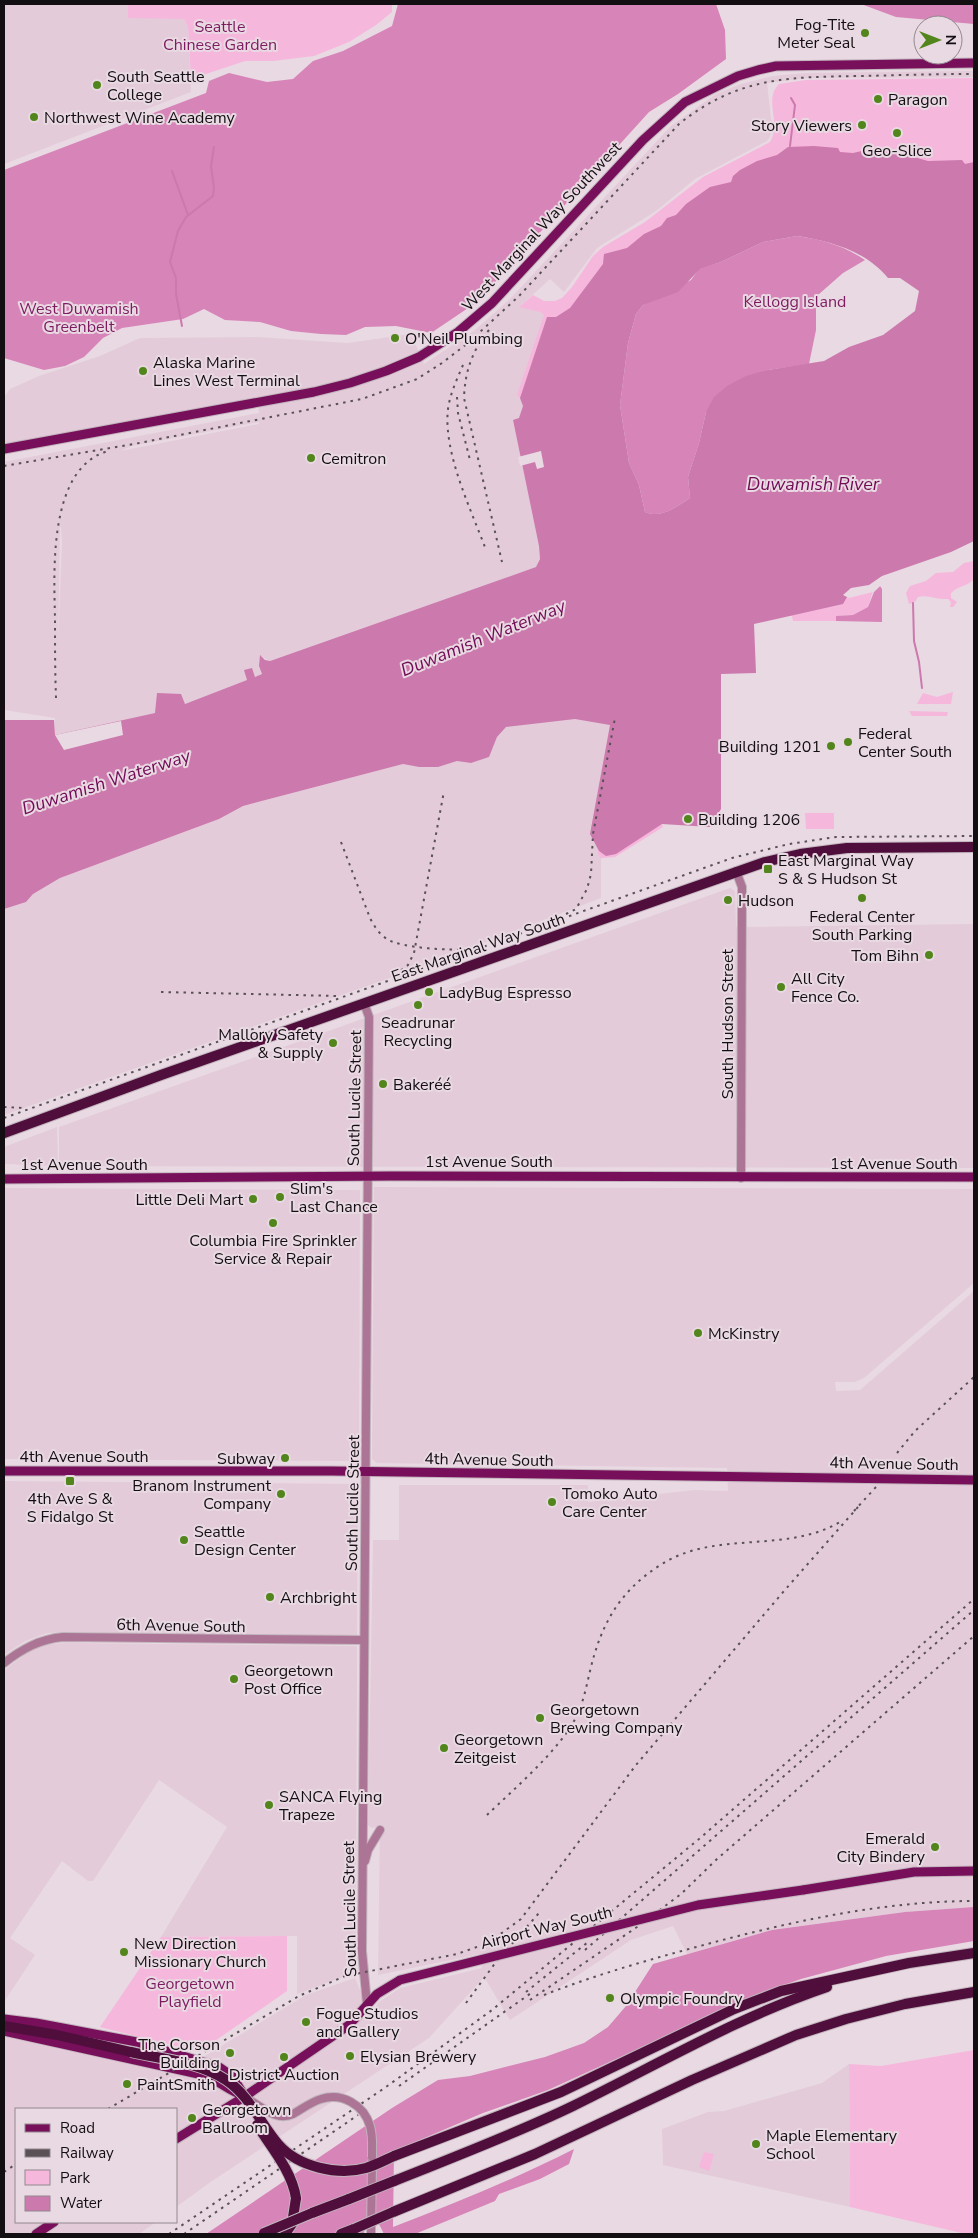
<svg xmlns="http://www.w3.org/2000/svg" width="978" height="2238" font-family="'Nunito Sans',sans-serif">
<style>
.built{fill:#e3cbd9;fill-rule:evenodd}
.green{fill:#f6b7dc}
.forest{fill:#d784b8}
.water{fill:#cc79ad;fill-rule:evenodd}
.pier{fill:#e9d9e2}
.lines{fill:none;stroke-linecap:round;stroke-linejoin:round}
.stream{stroke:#cc79ad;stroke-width:2}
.minor-casing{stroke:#c2b4bc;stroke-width:10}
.major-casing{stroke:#c2b4bc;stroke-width:11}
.highway-casing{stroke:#c2b4bc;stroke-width:12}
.minor{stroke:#ac7596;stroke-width:8}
.major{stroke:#770f5a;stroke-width:9}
.highway{stroke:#4f0e3c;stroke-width:10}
.rail{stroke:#595156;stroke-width:2;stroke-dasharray:2.5 5;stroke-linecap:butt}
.minor-bridge-casing{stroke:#c2b4bc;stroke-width:10;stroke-linecap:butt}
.major-bridge-casing{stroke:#c2b4bc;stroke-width:11;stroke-linecap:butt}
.highway-bridge-casing{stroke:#c2b4bc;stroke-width:12;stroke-linecap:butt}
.minor-bridge{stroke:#ac7596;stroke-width:8}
.major-bridge{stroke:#770f5a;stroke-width:9}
.highway-bridge{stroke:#4f0e3c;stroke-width:10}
.poi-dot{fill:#52851b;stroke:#e9d9e2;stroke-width:2}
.labels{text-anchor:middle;stroke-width:4;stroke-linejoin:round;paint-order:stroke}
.poi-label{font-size:16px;fill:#130e11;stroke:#e9d9e2;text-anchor:start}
.park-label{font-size:16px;fill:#7d1b60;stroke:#e9d9e2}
.street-label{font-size:16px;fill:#130e11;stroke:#e9d9e2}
.water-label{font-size:18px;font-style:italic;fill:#710b56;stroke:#e9d9e2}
</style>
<rect width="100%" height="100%" fill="#e9d9e2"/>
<!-- built -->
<g class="built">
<polygon points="4,4 207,4 184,19 188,27 191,92 4,164"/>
<path d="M 974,71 L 974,77 L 807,78 L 767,83 L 772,127 L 770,137 L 767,141 L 695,179 L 656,211 L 597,248 L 564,292 L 550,279 L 520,306 L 540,312 L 547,317 L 522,400 L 523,406 L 519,419 L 513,420 L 539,546 L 540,559 L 536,567 L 269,661 L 261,656 L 259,666 L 262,674 L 255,677 L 245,670 L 247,680 L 185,704 L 180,694 L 155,713 L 55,735 L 55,718 L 4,710 L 4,462 L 259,413 L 258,399 L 4,452 L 4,397 L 10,389 L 39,376 L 100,356 L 140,338 L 258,337 L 347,343 L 411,334 L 424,364 L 475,330 L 511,298 L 671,126 L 716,94 L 741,84 L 773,76 L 805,73 ZM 259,422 L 259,424 L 120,451 L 132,446 ZM 61,527 L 62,542 L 58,645 L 60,527 Z"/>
<polygon points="611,696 606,856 601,859 601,898 426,965 4,1115 4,909 26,902 33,894 60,878 219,819 243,806 403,764 419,767 438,767 457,761 471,763 489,757 497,737 506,727"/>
<polygon points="730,888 735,891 736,927 974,924 974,1168 59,1166 59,1127"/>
<polygon points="57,1127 58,1166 4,1164 4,1147"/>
<polygon points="374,1187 974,1189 974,1283 864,1378 855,1382 835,1382 836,1391 860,1390 974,1291 974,1907 905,1912 772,1930 687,1954 673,1926 631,1940 510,2020 484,1977 429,2038 212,2181 176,2207 176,2109 16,2109 16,2222 156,2222 139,2234 4,2234 4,2035 145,2062 175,2074 306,1995 355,1978 370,2014 379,2002 400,1988 482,1968 480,1954 378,1975 380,1826 372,1828 368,1825 373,1540 399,1540 399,1485 588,1485 588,1502 694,1490 728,1491 727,1468 377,1463 372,1459"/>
<polygon points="4,1188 360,1190 359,1461 4,1459"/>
<polygon points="4,1481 358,1484 357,1637 64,1632 47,1633 25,1641 4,1655"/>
<polygon points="68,1643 357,1646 356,1972 297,1994 297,1936 161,1937 227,1827 159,1780 93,1881 88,1881 62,1861 10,1938 35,1955 4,2002 4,1670 33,1649 50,1644"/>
<polygon points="849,2064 850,2207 663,2165 662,2129 708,2112 724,2111 822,2083"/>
</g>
<!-- green -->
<g class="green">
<polygon points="128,4 392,4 392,12 376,25 349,42 314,56 273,61 245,61 191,79 188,27 184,19 128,18"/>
<path d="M 974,78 L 974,193 L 802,181 L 529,392 L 520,398 L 517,395 L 544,315 L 540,312 L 519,307 L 533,295 L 544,301 L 555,301 L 562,298 L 572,287 L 593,256 L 603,247 L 645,222 L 703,177 L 770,142 C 782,123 763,100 779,84 L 806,80 Z"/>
<path d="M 974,561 L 974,579 C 968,586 958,586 951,593 L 951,598 L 957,602 L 953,607 L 950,607 L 951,602 L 948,599 C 938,600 926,594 918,597 L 915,602 L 909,604 L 906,593 L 910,586 L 926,581 L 936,573 L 953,572 L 964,563 Z"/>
<polygon points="873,591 868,607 853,615 836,616 836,621 793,621 792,616 787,616 788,600"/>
<polygon points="953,692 951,704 917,704 923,693 937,697"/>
<polygon points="909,711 948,712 947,716 912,716"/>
<polygon points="805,813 834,813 834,829 806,829"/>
<polygon points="660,818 663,827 615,857 601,858 598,854 598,850"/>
<polygon points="287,1936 287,1991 199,2052 100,2027 161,1937"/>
<polygon points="974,2050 974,2234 966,2234 850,2207 849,2064 881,2066"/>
<polygon points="704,2152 714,2154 709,2171 699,2167"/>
</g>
<!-- forest -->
<g class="forest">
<polygon points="398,4 716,4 725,30 726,59 678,94 649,112 477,302 431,333 396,326 365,327 346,335 321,334 291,331 260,322 225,320 204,309 183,319 122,328 103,338 84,357 65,366 44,370 4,358 4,170 206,93 209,81 229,73 267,82 293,79 313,61 343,51 392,26"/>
<polygon points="861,4 974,4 974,24 896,17"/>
<path d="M 797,236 C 824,240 842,245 865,260 L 843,273 L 810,302 L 816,308 L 816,330 L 809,364 L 768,370 L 706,412 L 699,443 L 688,477 L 690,498 C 676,507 661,519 645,512 L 639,485 L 629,463 L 620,405 L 628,343 L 636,314 L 643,305 L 691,280 L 699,269 L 721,262 L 763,242 Z"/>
<polygon points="880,586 882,589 882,622 836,621 836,616 853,615 868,607 874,592"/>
<path d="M 974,1907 L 974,1941 L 886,1956 L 801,1979 L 761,1993 L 548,2090 L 483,2113 L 394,2151 L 393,2227 C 455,2203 515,2179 574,2149 L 569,2164 L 540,2179 L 499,2194 L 495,2201 L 415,2234 L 384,2234 L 378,2222 L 365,2222 L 364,2234 L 206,2234 L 392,2108 L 438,2080 L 470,2076 L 545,2057 L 584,2043 L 608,2027 L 626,2006 L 653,1964 L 772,1930 L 905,1912 Z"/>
</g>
<!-- water -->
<path class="water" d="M 814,146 L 838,148 L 840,152 L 853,153 L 866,150 L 907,155 L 928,161 L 962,160 L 965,164 L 974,162 L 974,548 L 847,597 L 843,604 L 754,624 L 756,673 L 721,674 L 721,809 L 710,827 L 662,824 L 616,854 L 606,856 L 599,851 L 590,834 L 610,725 L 575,719 L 506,727 L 497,737 L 489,757 L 471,763 L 457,761 L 438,767 L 419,767 L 403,764 L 243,806 L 219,819 L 60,878 L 33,894 L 26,902 L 4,909 L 4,720 L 54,720 L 55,735 L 155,713 L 157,693 L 181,694 L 185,704 L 247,680 L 244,670 L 252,668 L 255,677 L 262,674 L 259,666 L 260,655 L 265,660 L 270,661 L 536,567 L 540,559 L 539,546 L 513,420 L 519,418 L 523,406 L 520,398 L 547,317 L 556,317 L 570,308 L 603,264 L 604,254 L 627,248 L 644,234 L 661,226 L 667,218 L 676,215 L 686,204 L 710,187 L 731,182 L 733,176 L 740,170 L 757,161 L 777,155 L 788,147 ZM 797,236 C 830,241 866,251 888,278 L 900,278 L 919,291 L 915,311 L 883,335 L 849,347 L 824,361 L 768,370 L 746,376 L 727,386 L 714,397 L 706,412 L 699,443 L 688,477 L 690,498 C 676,507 661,519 645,512 L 639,485 L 629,463 L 620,405 L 628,343 L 636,314 L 643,305 L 678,292 L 700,269 L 721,262 L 763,242 Z"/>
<!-- pier -->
<g class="pier">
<polygon points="541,451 544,467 537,469 535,462 520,466 518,457"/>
<polygon points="974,541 974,550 945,562 880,586 873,592 849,598 843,595 851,588 869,585 882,576 951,552"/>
<polygon points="121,721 123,735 64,750 55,735"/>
</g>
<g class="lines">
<!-- stream -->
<g class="stream">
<polyline points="790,146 795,105 791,98"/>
<polyline points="172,171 188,215"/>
<polyline points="182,326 176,294 176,278 170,262 178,231 186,217 213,196 214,188 211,166 214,147"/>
<polyline points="913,603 914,641 919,662 922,688"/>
</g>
<defs>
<g id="minor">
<polyline points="736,871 742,887 741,1178"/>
<polyline points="364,1003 369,1017 362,1951 367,2004"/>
<path d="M 4,1663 C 22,1649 40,1639 63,1637 L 364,1640"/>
<polyline points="365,1861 368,1850 380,1830"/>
<path d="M 246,2098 C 261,2106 276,2122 293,2114"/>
<polyline points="371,2234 372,2162"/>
</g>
<g id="major">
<polyline points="4,449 314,392 350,383 386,371 419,357 458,332 492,303 643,140 685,102 738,76 758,70 776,66 974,63"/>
<polyline points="4,1179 391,1176 974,1177"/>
<polyline points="4,1471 332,1471 974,1480"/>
<polyline points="803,1890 914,1872 974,1871"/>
<polyline points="4,2019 36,2023 137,2042 219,2067 232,2076 242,2092"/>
<path d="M 4,2031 L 203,2075 C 218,2080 229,2091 244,2096"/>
<polyline points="176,2139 244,2097 349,2025 377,1994 400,1980"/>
<polyline points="36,2234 54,2222"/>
</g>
<g id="highway">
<polyline points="4,1133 161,1075 765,862 800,854 847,848 974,847"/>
<polyline points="4,2026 57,2035 131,2052"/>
<polyline points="394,2156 561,2092 734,2009 781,1991 909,1963 974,1953"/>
<path d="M 394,2181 C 454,2157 515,2134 573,2106 C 657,2065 738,2017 827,1987"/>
<polyline points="393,2212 535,2154 692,2080 796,2035 846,2019 905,2004 974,1992"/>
<polyline points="312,2213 349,2199"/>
<polyline points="285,2234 292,2224 296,2198"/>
<polyline points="341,2234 354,2229"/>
</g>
</defs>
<!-- minor casing -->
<use href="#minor" class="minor-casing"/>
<!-- major casing -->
<use href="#major" class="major-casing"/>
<!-- highway casing -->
<use href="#highway" class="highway-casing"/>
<!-- minor -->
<use href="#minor" class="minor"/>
<!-- major -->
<use href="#major" class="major"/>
<!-- highway -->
<use href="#highway" class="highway"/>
<!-- rail -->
<g class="rail">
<path d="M 489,330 C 472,351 465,371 464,398 L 502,562"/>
<path d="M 463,365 C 457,379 450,394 448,409 C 443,453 471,509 486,550"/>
<polyline points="457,397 458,413 470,460"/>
<path d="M 4,466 L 134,444 L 362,399 L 417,379 L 442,363 L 468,343 L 519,296 L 679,124 C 739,76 790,77 863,76 C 900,75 937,74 974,74"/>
<path d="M 56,698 C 55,672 55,645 55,618 C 54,571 48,468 108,451"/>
<path d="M 341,842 L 370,918 C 374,926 379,934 387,939 C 400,948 452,951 469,949"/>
<polyline points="566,914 576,909 587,889 591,874 593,834 615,718"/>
<polyline points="395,975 408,965 414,953 444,791"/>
<polyline points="161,992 338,996"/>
<polyline points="4,1107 24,1108"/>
<polyline points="4,1118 732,858 789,844 836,837 974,836"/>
<polyline points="897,1453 915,1431 974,1377"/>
<polyline points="854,1511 876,1487"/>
<path d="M 487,1815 C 514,1789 556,1753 574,1721 C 583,1705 586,1688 590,1671 C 601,1624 620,1590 662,1564 C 716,1530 785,1554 840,1522"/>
<polyline points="585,1950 974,1610"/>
<polyline points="526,1992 588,1942"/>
<path d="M 544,1995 C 595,1975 648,1960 700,1946 C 789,1922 882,1901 974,1901"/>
<polyline points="530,2000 637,1927 681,1894 717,1859 974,1636"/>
<polyline points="466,2003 496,1962 539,1913"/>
<polyline points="399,2086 534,1991"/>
<polyline points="108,2109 299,1996 345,1976 457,1954 488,1943 521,1919 636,1765 784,1591 858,1507"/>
<polyline points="4,2172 16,2164"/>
<polyline points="169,2234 386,2087 492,2010 699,1839 974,1599"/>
<polyline points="184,2234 358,2115"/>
</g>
<defs>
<path id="minor-bridge" d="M 293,2114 C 302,2109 311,2102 321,2099 C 342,2092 364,2105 370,2126 C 373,2136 372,2147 372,2157"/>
<polyline id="major-bridge" points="400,1980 698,1905 803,1890"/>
<g id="highway-bridge">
<path d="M 131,2052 C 162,2059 199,2062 226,2080 C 250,2096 260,2123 278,2144 C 298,2167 338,2176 366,2168 C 376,2165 385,2160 394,2156"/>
<path d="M 257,2125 C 271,2147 292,2171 296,2198"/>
<polyline points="349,2199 394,2181"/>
<polyline points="354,2229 393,2212"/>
<polyline points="264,2233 312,2213"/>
</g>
</defs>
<!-- minor-bridge casing -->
<use href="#minor-bridge" class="minor-bridge-casing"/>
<!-- major-bridge casing -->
<use href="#major-bridge" class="major-bridge-casing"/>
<!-- highway-bridge casing -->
<use href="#highway-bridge" class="highway-bridge-casing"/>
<!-- minor-bridge -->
<use href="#minor-bridge" class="minor-bridge"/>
<!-- major-bridge -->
<use href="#major-bridge" class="major-bridge"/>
<!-- highway-bridge -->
<use href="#highway-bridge" class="highway-bridge"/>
</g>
<!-- markers -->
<g class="poi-dot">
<circle cx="865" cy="33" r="5"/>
<circle cx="97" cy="85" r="5"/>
<circle cx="878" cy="99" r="5"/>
<circle cx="34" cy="117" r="5"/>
<circle cx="862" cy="125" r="5"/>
<circle cx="897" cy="133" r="5"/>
<circle cx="395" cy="338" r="5"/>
<circle cx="143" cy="371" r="5"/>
<circle cx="311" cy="458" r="5"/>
<circle cx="848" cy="742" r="5"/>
<circle cx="831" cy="746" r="5"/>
<circle cx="688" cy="819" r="5"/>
<rect x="763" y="864" width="10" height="10" rx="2.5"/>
<circle cx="862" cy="898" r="5"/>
<circle cx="728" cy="900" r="5"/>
<circle cx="929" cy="955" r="5"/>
<circle cx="781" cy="987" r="5"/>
<circle cx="429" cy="992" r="5"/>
<circle cx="418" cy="1005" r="5"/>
<circle cx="333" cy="1043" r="5"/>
<circle cx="383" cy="1084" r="5"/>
<circle cx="280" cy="1197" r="5"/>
<circle cx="253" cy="1199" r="5"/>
<circle cx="273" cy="1223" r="5"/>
<circle cx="698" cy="1333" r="5"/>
<circle cx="285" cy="1458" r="5"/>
<rect x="65" y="1476" width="10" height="10" rx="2.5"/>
<circle cx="281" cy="1494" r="5"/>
<circle cx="552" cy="1502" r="5"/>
<circle cx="184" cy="1540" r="5"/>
<circle cx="270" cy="1597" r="5"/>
<circle cx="234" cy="1679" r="5"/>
<circle cx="540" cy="1718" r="5"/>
<circle cx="444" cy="1748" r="5"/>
<circle cx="269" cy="1805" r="5"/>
<circle cx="935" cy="1847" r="5"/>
<circle cx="124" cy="1952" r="5"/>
<circle cx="610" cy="1998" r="5"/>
<circle cx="306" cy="2022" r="5"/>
<circle cx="230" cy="2053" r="5"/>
<circle cx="350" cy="2056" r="5"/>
<circle cx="284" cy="2057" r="5"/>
<circle cx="127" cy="2084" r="5"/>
<circle cx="192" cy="2118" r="5"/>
<circle cx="756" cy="2144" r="5"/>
</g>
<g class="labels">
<!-- poi labels -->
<g class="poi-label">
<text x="855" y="30" text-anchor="end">Fog-Tite<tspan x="855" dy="18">Meter Seal</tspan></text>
<text x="107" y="82">South Seattle<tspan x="107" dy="18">College</tspan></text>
<text x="888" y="105">Paragon</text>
<text x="44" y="123">Northwest Wine Academy</text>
<text x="852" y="131" text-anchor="end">Story Viewers</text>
<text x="897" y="156" text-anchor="middle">Geo-Slice</text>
<text x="405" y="344">O'Neil Plumbing</text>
<text x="153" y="368">Alaska Marine<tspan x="153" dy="18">Lines West Terminal</tspan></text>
<text x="321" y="464">Cemitron</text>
<text x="858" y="739">Federal<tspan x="858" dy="18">Center South</tspan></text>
<text x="821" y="752" text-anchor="end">Building 1201</text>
<text x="698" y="825">Building 1206</text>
<text x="778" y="866">East Marginal Way<tspan x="778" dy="18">S &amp; S Hudson St</tspan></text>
<text x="738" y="906">Hudson</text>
<text x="862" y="922" text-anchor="middle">Federal Center<tspan x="862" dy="18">South Parking</tspan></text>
<text x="919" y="961" text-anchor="end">Tom Bihn</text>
<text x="791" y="984">All City<tspan x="791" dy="18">Fence Co.</tspan></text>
<text x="439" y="998">LadyBug Espresso</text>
<text x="418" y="1028" text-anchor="middle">Seadrunar<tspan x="418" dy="18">Recycling</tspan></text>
<text x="323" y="1040" text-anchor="end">Mallory Safety<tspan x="323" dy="18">&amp; Supply</tspan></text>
<text x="393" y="1090">Bakeréé</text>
<text x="290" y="1194">Slim's<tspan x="290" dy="18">Last Chance</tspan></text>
<text x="243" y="1205" text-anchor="end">Little Deli Mart</text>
<text x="273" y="1246" text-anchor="middle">Columbia Fire Sprinkler<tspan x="273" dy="18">Service &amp; Repair</tspan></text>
<text x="708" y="1339">McKinstry</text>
<text x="275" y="1464" text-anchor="end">Subway</text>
<text x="271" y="1491" text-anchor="end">Branom Instrument<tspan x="271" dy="18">Company</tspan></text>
<text x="562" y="1499">Tomoko Auto<tspan x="562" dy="18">Care Center</tspan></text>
<text x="70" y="1504" text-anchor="middle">4th Ave S &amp;<tspan x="70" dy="18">S Fidalgo St</tspan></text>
<text x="194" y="1537">Seattle<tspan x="194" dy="18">Design Center</tspan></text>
<text x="280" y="1603">Archbright</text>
<text x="244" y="1676">Georgetown<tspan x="244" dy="18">Post Office</tspan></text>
<text x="550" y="1715">Georgetown<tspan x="550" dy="18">Brewing Company</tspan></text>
<text x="454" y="1745">Georgetown<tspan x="454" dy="18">Zeitgeist</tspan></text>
<text x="279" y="1802">SANCA Flying<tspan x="279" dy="18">Trapeze</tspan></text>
<text x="925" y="1844" text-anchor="end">Emerald<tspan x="925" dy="18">City Bindery</tspan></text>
<text x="134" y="1949">New Direction<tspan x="134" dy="18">Missionary Church</tspan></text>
<text x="620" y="2004">Olympic Foundry</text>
<text x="316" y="2019">Fogue Studios<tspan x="316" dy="18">and Gallery</tspan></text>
<text x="220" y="2050" text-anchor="end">The Corson<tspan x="220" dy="18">Building</tspan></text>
<text x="360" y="2062">Elysian Brewery</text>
<text x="284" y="2080" text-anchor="middle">District Auction</text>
<text x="137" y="2090">PaintSmith</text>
<text x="202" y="2115">Georgetown<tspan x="202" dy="18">Ballroom</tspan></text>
<text x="766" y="2141">Maple Elementary<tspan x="766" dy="18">School</tspan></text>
</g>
<!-- park labels -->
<g class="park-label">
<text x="220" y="32">Seattle<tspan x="220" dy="18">Chinese Garden</tspan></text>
<text x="795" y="307">Kellogg Island</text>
<text x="79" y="314">West Duwamish<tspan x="79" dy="18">Greenbelt</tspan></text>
<text x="190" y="1989">Georgetown<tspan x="190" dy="18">Playfield</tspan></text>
</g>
<!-- street labels -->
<g class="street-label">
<text transform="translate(541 226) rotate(-47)" y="6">West Marginal Way Southwest</text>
<text transform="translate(478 947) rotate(-19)" y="6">East Marginal Way South</text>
<text transform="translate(727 1024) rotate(-90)" y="6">South Hudson Street</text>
<text transform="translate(354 1098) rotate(-89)" y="6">South Lucile Street</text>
<text x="489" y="1167">1st Avenue South</text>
<text x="894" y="1169">1st Avenue South</text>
<text x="84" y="1170">1st Avenue South</text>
<text x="84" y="1462">4th Avenue South</text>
<text transform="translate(489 1459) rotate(1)" y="6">4th Avenue South</text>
<text transform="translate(894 1463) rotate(1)" y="6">4th Avenue South</text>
<text transform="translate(352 1503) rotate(-89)" y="6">South Lucile Street</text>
<text transform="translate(181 1625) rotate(1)" y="6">6th Avenue South</text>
<text transform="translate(349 1909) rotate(-91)" y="6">South Lucile Street</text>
<text transform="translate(546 1927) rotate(-14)" y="6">Airport Way South</text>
</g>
<!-- water labels -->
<g class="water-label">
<text x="813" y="490">Duwamish River</text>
<text transform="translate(483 638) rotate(-22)" y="6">Duwamish Waterway</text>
<text transform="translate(106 782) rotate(-18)" y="6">Duwamish Waterway</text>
</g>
</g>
<!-- border -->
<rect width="978" height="2238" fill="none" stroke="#130e11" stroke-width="10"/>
<!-- legend -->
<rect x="15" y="2108" width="162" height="115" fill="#e9d9e2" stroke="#93888e"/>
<rect x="25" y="2124" width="25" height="8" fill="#770f5a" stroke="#93888e"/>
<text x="60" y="2133" font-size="15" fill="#130e11">Road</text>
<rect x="25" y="2149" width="25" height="8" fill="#595156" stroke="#93888e"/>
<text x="60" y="2158" font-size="15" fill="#130e11">Railway</text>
<rect x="25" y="2170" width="25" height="15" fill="#f6b7dc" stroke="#93888e"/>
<text x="60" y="2183" font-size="15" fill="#130e11">Park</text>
<rect x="25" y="2196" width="25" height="15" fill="#cc79ad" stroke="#93888e"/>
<text x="60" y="2208" font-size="15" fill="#130e11">Water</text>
<!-- north arrow -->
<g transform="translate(938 40) rotate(90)"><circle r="24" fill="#e9d9e2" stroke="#93888e"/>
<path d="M0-4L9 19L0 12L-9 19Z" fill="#52851b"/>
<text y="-8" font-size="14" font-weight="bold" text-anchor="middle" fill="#130e11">N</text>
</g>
</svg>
